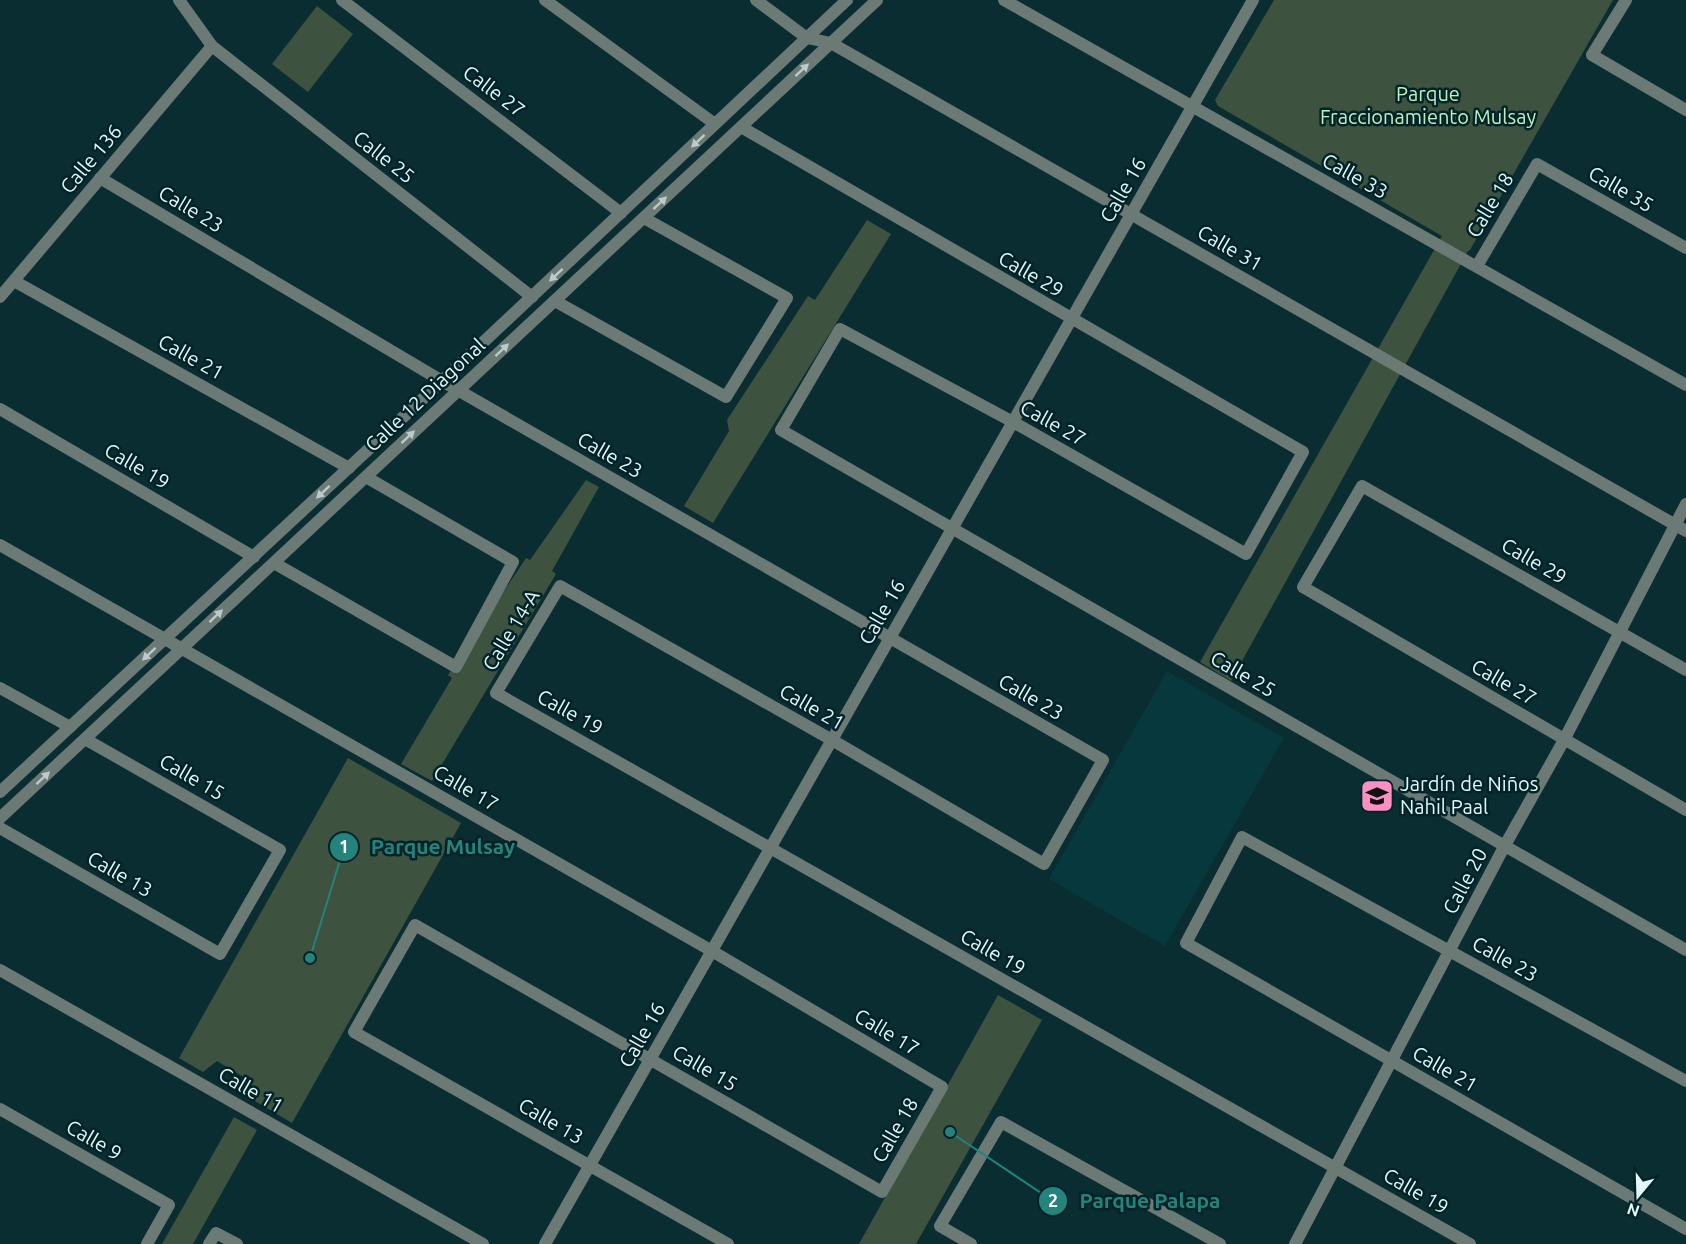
<svg xmlns="http://www.w3.org/2000/svg" width="1686" height="1244" font-family="Ubuntu,sans-serif">
<style>
.built{fill:#06383e}
.green{fill:#3e5240}
.lines{fill:none;stroke-linecap:round;stroke-linejoin:round}
.minor{stroke:#6c7a76;stroke-width:12}
.tertiary{stroke:#6c7a76;stroke-width:12}
.oneway{fill:#b9cbca}
.labels{text-anchor:middle;stroke-width:5;stroke-linejoin:round;paint-order:stroke}
.street-label{font-size:20px;fill:#e3f6f8;stroke:#002327}
.park-label{font-size:20px;fill:#bdf1c2;stroke:#002327}
.poi-label{font-size:20px;fill:#e3f6f8;stroke:#002327;text-anchor:start}
.leader{fill:none;stroke:#24837c;stroke-width:2}
.callout-dot{fill:#24837c;stroke:#002327;stroke-width:2}
.mark-label{font-size:18px;text-anchor:middle;font-weight:bold;fill:#fff}
.callout-label{font-size:21px;text-anchor:middle;font-weight:bold;fill:#24837c;stroke:#002327;stroke-width:5;stroke-linejoin:round;paint-order:stroke}
</style>
<rect width="100%" height="100%" fill="#0a2d31"/>
<!-- built -->
<polygon class="built" points="1167,671 1284,738 1165,946 1049,879"/>
<!-- green -->
<g class="green">
<polygon points="1274,0 1613,0 1470,250 1468,251 1231,681 1200,662 1442,236 1218,106 1215,100"/>
<polygon points="317,6 353,34 308,92 272,64"/>
<polygon points="867,220 891,234 713,523 684,506 729,431 727,420 808,296 815,300"/>
<polygon points="586,480 599,487 552,571 556,574 432,781 401,764 452,678 448,675 526,558 530,560"/>
<polygon points="348,758 461,823 292,1123 250,1098 250,1081 217,1061 203,1072 179,1058"/>
<polygon points="998,995 1042,1020 916,1244 859,1244"/>
<polygon points="234,1117 257,1130 193,1244 162,1244"/>
</g>
<g class="lines">
<!-- minor -->
<g class="minor">
<polyline points="179,0 212,46 532,297"/>
<polyline points="342,0 621,213"/>
<polyline points="545,0 715,124"/>
<polyline points="756,0 807,38 831,43 1686,531"/>
<polyline points="1004,0 1686,385"/>
<polyline points="1626,0 1592,55 1686,110"/>
<polyline points="741,127 1303,452 1246,554 1013,422 840,329 781,430 1686,950"/>
<polyline points="100,178 442,381 1103,760 1044,864 832,740 560,586 496,693 1470,1244"/>
<polyline points="1477,266 1537,164 1686,248"/>
<polyline points="14,281 349,468"/>
<polyline points="0,297 212,46"/>
<polyline points="555,301 726,397 787,298 644,218"/>
<polyline points="0,409 254,557"/>
<polyline points="0,545 712,951 942,1087 882,1192 415,925 354,1032 728,1244"/>
<polyline points="274,563 456,667 513,562 366,477"/>
<polyline points="1686,670 1362,486 1303,587 1686,810"/>
<polyline points="0,688 70,727"/>
<polyline points="0,828 220,954 280,850 85,739"/>
<polyline points="0,970 483,1244"/>
<polyline points="1686,1081 1242,837 1186,943 1686,1229"/>
<polyline points="0,1109 169,1205 147,1244"/>
<polyline points="209,1244 216,1233 237,1244"/>
<polyline points="971,1244 940,1226 1001,1122 1220,1244"/>
<polyline points="1295,1244 1504,847 1564,740 1686,504"/>
</g>
<!-- tertiary -->
<g class="tertiary">
<polyline points="0,792 442,381 847,0"/>
<polyline points="0,818 877,0"/>
<polyline points="545,1244 1253,0"/>
</g>
</g>
<!-- one-way arrows -->
<defs><path id="oneway-solid" d="M-6-.8H1V-3.2L6.5 0L1 3.2V.8H-6Z" transform="scale(1.5)"/></defs>
<g class="oneway">
<use href="#oneway-solid" transform="translate(802 70) rotate(-43)"/>
<use href="#oneway-solid" transform="translate(698 141) rotate(137)"/>
<use href="#oneway-solid" transform="translate(660 203) rotate(-43)"/>
<use href="#oneway-solid" transform="translate(556 275) rotate(137)"/>
<use href="#oneway-solid" transform="translate(502 350) rotate(-43)"/>
<use href="#oneway-solid" transform="translate(408 437) rotate(-43)"/>
<use href="#oneway-solid" transform="translate(323 492) rotate(137)"/>
<use href="#oneway-solid" transform="translate(216 616) rotate(-43)"/>
<use href="#oneway-solid" transform="translate(149 654) rotate(137)"/>
<use href="#oneway-solid" transform="translate(43 778) rotate(-43)"/>
</g>
<!-- icons -->
<defs>
<symbol id="school-square" viewBox="-11 -11 22 22"><rect x="-9" y="-9" width="18" height="18" rx="4" fill="#fc8fc1" stroke="#002327"/><path d="M0-5L7-2L0 1L-7-2ZM-4 1L0 2.5L4 1V4Q0 6-4 4Z" fill="#111"/></symbol>
</defs>
<g fill-rule="evenodd">
<use href="#school-square" x="1358" y="777" width="38" height="38"/>
</g>
<g class="labels">
<!-- street labels -->
<g class="street-label">
<text transform="translate(494 91) rotate(37)" y="7">Calle 27</text>
<text transform="translate(384 157) rotate(38)" y="7">Calle 25</text>
<text transform="translate(91 159) rotate(-50)" y="7">Calle 136</text>
<text transform="translate(1355 176) rotate(29)" y="7">Calle 33</text>
<text transform="translate(1621 189) rotate(30)" y="7">Calle 35</text>
<text transform="translate(1123 190) rotate(-60)" y="7">Calle 16</text>
<text transform="translate(1490 205) rotate(-59)" y="7">Calle 18</text>
<text transform="translate(191 209) rotate(31)" y="7">Calle 23</text>
<text transform="translate(1230 248) rotate(30)" y="7">Calle 31</text>
<text transform="translate(1031 274) rotate(30)" y="7">Calle 29</text>
<text transform="translate(191 357) rotate(29)" y="7">Calle 21</text>
<text transform="translate(425 395) rotate(-43)" y="7">Calle 12 Diagonal</text>
<text transform="translate(1053 423) rotate(29)" y="7">Calle 27</text>
<text transform="translate(610 455) rotate(30)" y="7">Calle 23</text>
<text transform="translate(137 466) rotate(30)" y="7">Calle 19</text>
<text transform="translate(1534 561) rotate(30)" y="7">Calle 29</text>
<text transform="translate(882 612) rotate(-60)" y="7">Calle 16</text>
<text transform="translate(511 630) rotate(-59)" y="7">Calle 14-A</text>
<text transform="translate(1243 674) rotate(30)" y="7">Calle 25</text>
<text transform="translate(1504 682) rotate(30)" y="7">Calle 27</text>
<text transform="translate(1031 697) rotate(30)" y="7">Calle 23</text>
<text transform="translate(812 707) rotate(30)" y="7">Calle 21</text>
<text transform="translate(570 712) rotate(29)" y="7">Calle 19</text>
<text transform="translate(192 777) rotate(30)" y="7">Calle 15</text>
<text transform="translate(466 788) rotate(30)" y="7">Calle 17</text>
<text transform="translate(120 874) rotate(30)" y="7">Calle 13</text>
<text transform="translate(1465 881) rotate(-62)" y="7">Calle 20</text>
<text transform="translate(993 952) rotate(30)" y="7">Calle 19</text>
<text transform="translate(1505 959) rotate(29)" y="7">Calle 23</text>
<text transform="translate(887 1032) rotate(31)" y="7">Calle 17</text>
<text transform="translate(642 1035) rotate(-60)" y="7">Calle 16</text>
<text transform="translate(705 1068) rotate(30)" y="7">Calle 15</text>
<text transform="translate(1445 1069) rotate(30)" y="7">Calle 21</text>
<text transform="translate(251 1090) rotate(30)" y="7">Calle 11</text>
<text transform="translate(551 1121) rotate(30)" y="7">Calle 13</text>
<text transform="translate(895 1130) rotate(-60)" y="7">Calle 18</text>
<text transform="translate(94 1140) rotate(30)" y="7">Calle 9</text>
<text transform="translate(1416 1191) rotate(30)" y="7">Calle 19</text>
</g>
<!-- park labels -->
<g class="park-label">
<text x="1428" y="101">Parque<tspan x="1428" dy="23">Fraccionamiento Mulsay</tspan></text>
</g>
<!-- poi labels -->
<g class="poi-label">
<text x="1400" y="791">Jardín de Niños<tspan x="1400" dy="23">Nahil Paal</tspan></text>
</g>
</g>
<!-- callouts -->
<path class="leader" d="M310 958L344 847M950 1132L1053 1201"/>
<g class="callout-dot">
<circle cx="310" cy="958" r="6"/>
<circle cx="950" cy="1132" r="6"/>
<circle cx="344" cy="847" r="15"/>
<circle cx="1053" cy="1201" r="15"/>
</g>
<g class="mark-label">
<text x="344" y="853">1</text>
<text x="1053" y="1207">2</text>
</g>
<g class="callout-label">
<text x="443" y="854">Parque Mulsay</text>
<text x="1150" y="1208">Parque Palapa</text>
</g>
<!-- north arrow -->
<g transform="translate(1638 1196) rotate(199)" stroke="#002327" stroke-width="4.5" paint-order="stroke">
<path d="M0-4.5L10 22L0 15L-10 22Z" fill="#e3f6f8"/>
<text y="-9" font-size="16" font-weight="bold" text-anchor="middle" fill="#e3f6f8">N</text>
</g>
</svg>
